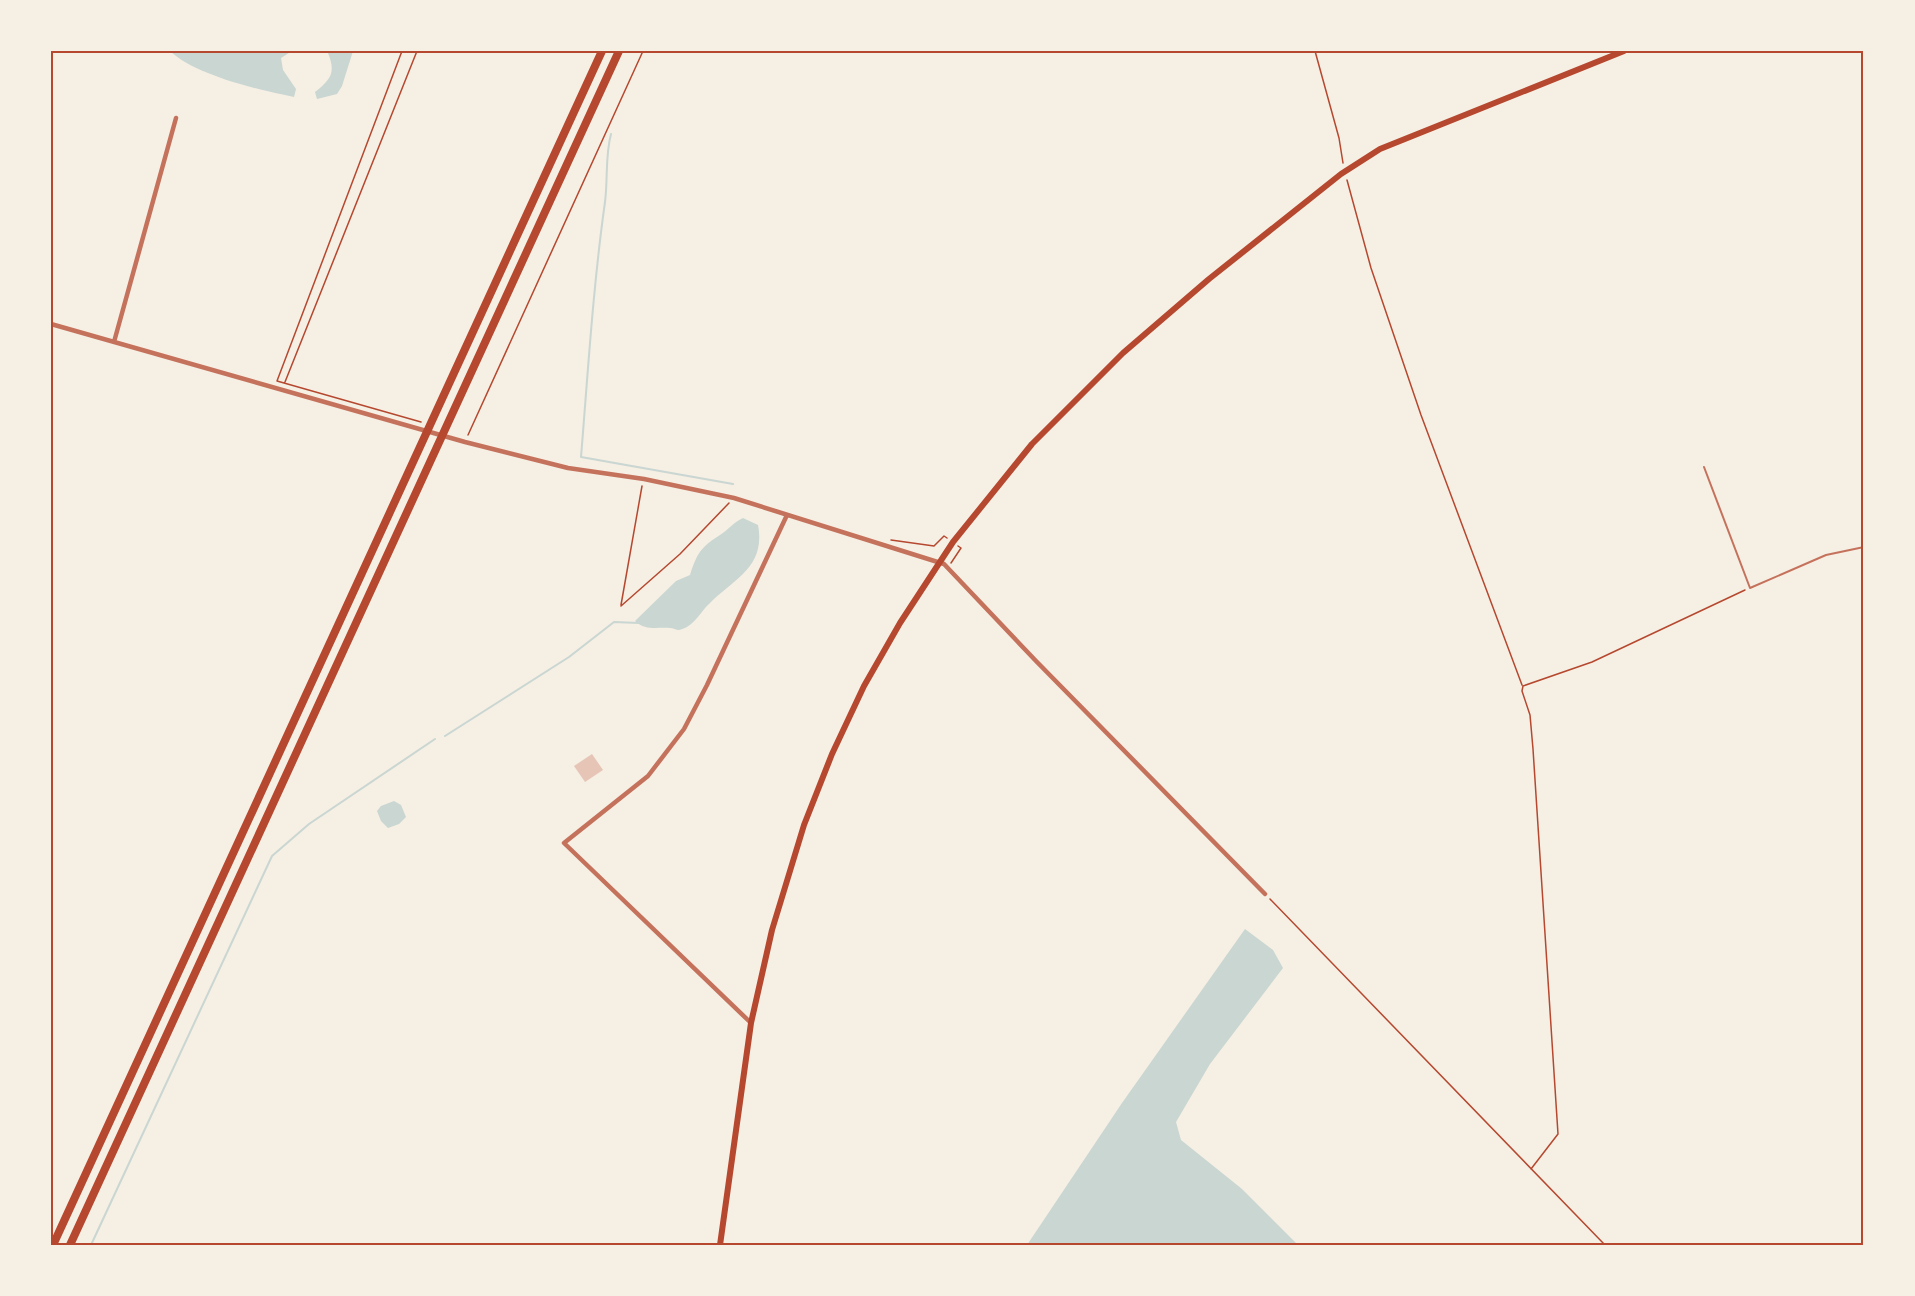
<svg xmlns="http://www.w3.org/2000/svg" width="1915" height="1296" viewBox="0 0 1915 1296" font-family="Inter,sans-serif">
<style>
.water{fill:#c9d6d2}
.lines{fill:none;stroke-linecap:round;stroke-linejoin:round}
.stream{stroke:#c9d6d2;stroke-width:2}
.building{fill:#e6c5b7}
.path{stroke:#b5482f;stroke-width:1.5}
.service{stroke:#c5725c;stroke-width:2}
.minor{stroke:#c5725c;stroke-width:4.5}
.secondary{stroke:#b5482f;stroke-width:6}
.motorway{stroke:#b5482f;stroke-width:8}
.neatline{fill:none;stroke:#b5482f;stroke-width:2}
</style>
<rect width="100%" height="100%" fill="#f6efe4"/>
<path class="water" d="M170,51H292L281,58L283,70L296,89L294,97C259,90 195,75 170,51Z
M321,51H353L342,86L337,94L317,99L315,92C331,79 336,73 328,53Z
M743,518L758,525C766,567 734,579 710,603C700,612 694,627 679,630C676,630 673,628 670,628C656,627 646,631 635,621L676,581L690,575C697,553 701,547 720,535C729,529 734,522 743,518Z
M394,801L401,805L406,817L399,824L388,828L381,821L377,811L381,806Z
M1245,929L1273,950L1283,968L1210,1064L1176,1122L1181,1140L1242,1189L1298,1245H1027L1122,1103Z"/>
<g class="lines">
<path class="stream" d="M611,134C605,156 608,179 605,202C593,287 588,372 581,457L733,484
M445,736L569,657L614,622L639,623
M91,1245L272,856L309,824L435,739"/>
</g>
<path class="building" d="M592,754L603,770L585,782L574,766Z"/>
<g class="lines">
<path class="path" d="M402,51L277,381L421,422
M1315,51L1339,138L1343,163
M1347,180L1371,268L1421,415L1522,685
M285,382L417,51
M468,435L643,51
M891,540L934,546L944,536L947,538
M951,563L961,548L958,546
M621,605L642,486
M621,606L680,554L729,503
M1270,899L1605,1245
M1531,1169L1558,1134L1533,749L1530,715L1522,691L1523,686L1592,662L1745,590"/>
<path class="service" d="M1704,467L1750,588L1826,555L1864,547"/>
<path class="minor" d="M51,324L465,442L568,468L644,479L734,498L944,564L1036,661L1265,894
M114,342L176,118
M751,1023L564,843L648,776L684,729L707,685L787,515"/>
<path class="secondary" d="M720,1245L751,1023L772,930L804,825L832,754L864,686L900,623L953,542L1032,444L1123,353L1209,279L1341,174L1380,149L1624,51"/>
<path class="motorway" d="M53,1245L602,51
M70,1245L619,51"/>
</g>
<rect width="1915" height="1296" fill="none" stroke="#f6efe4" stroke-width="105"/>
<rect x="52" y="52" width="1810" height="1192" class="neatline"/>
</svg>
